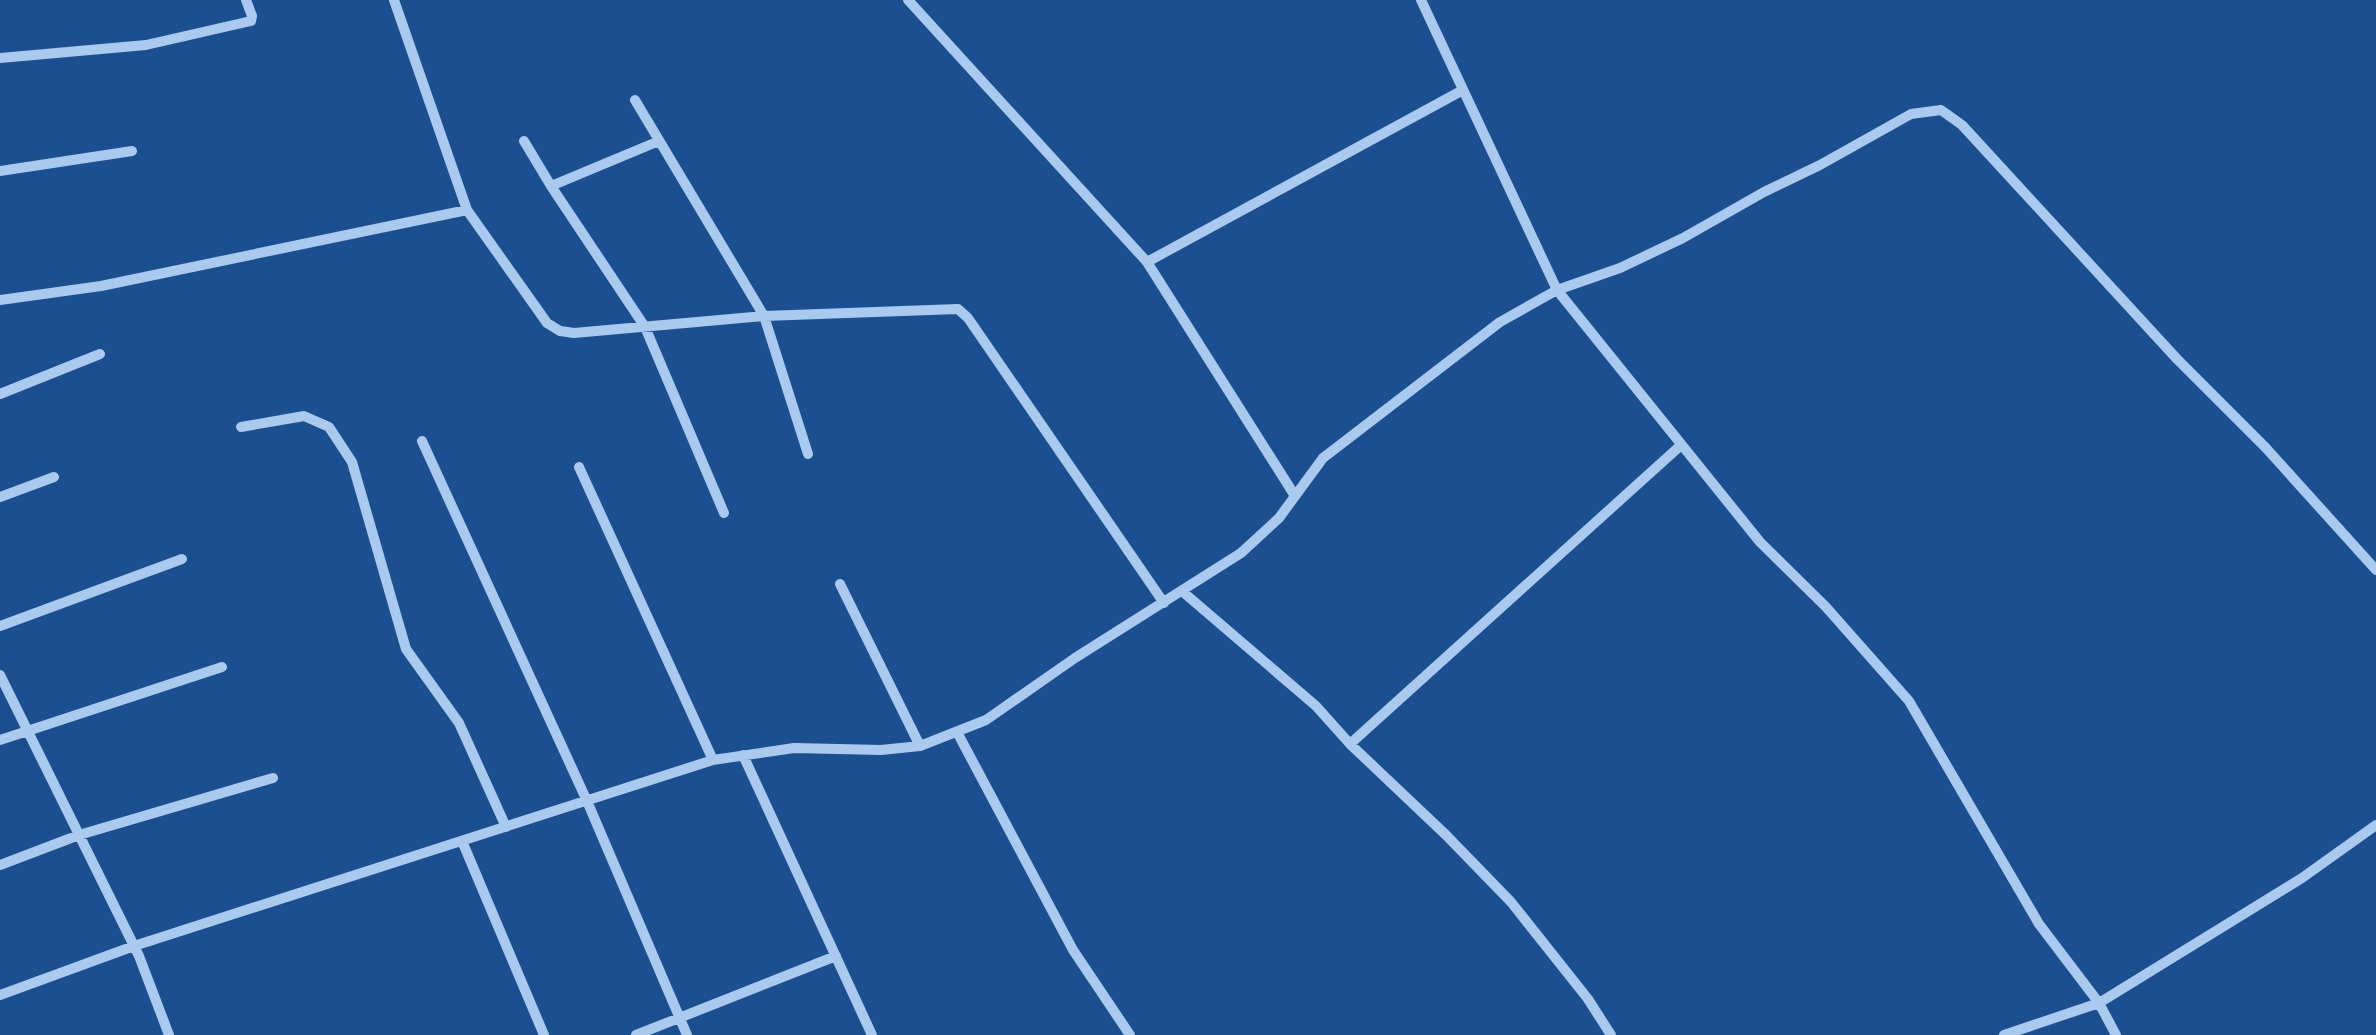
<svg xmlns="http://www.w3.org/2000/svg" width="2376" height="1035" viewBox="0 0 2376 1035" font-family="Rubik,sans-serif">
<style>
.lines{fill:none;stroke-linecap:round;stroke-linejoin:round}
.minor{stroke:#a9c9ee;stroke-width:10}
</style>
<rect width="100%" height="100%" fill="#1b4f8f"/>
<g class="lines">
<path class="minor" d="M394,0L467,210L547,323L560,331L574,333L764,316L958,309L968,318L1164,603
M908,0L1147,262
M1421,0L1557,290L1760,542L1826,607L1909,701L2039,924L2099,1003L2116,1035
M0,58L146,45L251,21L252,16L246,0
M635,100L764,316L808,454
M524,141L551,186L645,327L724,513
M0,171L132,151
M551,186L659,141
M0,300L101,286L467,210
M0,394L100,354
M241,427L304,416L329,427L352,462L406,649L459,723L506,827
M422,441L587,801L687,1035
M579,467L713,760
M1295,496L1147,262L1463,90
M0,497L54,477
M840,584L920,746
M1183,592L1316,706L1350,744L1446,835L1511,902L1588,999L1611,1035
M0,626L182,559
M0,675L139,956L169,1035
M957,732L1073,950L1130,1035
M0,740L222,667
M1350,744L1680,446
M743,755L872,1035
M462,841L544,1035
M0,865L79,835L273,778
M0,995L134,946L713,760L794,748L881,750L920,746L986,720L1075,658L1241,553L1279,518L1323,458L1500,322L1557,290L1620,268L1683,238L1764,192L1820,165L1911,114L1941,110L1962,125L2177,359L2266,448L2376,570
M636,1035L836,956
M2004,1035L2099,1003L2302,878L2376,825"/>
</g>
</svg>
